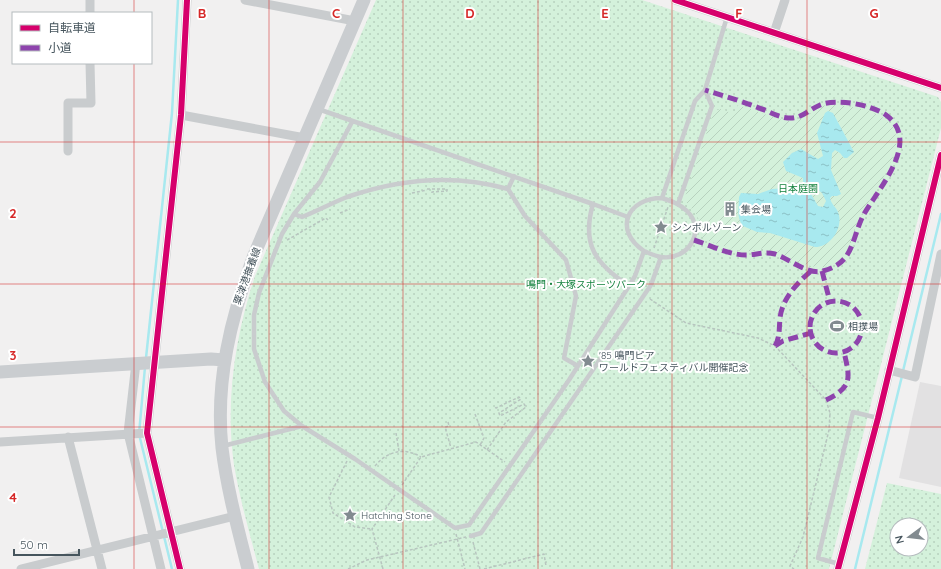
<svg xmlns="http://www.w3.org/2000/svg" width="941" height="569" viewBox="0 0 941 569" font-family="Quicksand,'Noto Sans JP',sans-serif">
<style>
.education{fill:#e2e1e2}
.park{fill:url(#park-dots);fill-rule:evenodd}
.garden{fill:url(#garden-furrows)}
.water{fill:url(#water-ripples);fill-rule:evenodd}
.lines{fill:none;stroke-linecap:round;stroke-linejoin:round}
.stream{stroke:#a8e9ef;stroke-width:2.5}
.path{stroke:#b7c5bf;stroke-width:1.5;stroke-dasharray:3 2;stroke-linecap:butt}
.lane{stroke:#c9ccce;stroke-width:4.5}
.street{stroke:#c9ccce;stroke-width:9}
.secondary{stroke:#cacdd0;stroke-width:13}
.quiet{stroke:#8e44ad;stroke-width:5;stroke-dasharray:10 5;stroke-linecap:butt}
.cycleway-casing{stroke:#fff;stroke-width:8}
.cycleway{stroke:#d6006c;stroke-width:6}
.grid{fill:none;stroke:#d62828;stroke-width:1;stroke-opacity:0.55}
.labels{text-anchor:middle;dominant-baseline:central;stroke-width:4;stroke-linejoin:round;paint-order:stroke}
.park-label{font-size:10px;fill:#14823e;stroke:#fff}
.poi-label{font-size:10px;fill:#46555d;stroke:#fff;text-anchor:start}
.street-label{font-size:10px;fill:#46555d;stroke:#fff}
.grid-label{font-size:13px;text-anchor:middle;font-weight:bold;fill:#d62828;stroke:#fff;stroke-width:4;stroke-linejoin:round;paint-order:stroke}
</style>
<defs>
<pattern id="park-dots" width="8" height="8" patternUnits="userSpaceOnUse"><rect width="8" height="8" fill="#d4f1db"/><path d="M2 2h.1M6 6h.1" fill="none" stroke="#b7d1be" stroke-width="1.8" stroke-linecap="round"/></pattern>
<pattern id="garden-furrows" width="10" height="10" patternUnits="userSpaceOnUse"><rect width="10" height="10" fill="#d4f1db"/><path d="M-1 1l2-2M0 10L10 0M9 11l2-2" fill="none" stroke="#b7d1be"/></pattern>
<pattern id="water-ripples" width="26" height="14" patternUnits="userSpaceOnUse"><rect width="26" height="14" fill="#a8e9ef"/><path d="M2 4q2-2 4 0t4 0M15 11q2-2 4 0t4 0" fill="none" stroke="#8bc0c5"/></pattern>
</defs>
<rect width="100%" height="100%" fill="#f1f0f0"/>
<path class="education" d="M920,382L941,386V487L899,478Z"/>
<path class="park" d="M376,0H642L938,97L941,102V128L829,569H259C250,535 240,500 234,465C225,402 235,336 255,276Z
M887,483L941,494V569H865ZM897,525H921V549H897Z"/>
<path class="garden" d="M830,104C933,114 894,158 860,217C850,233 851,257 832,265C812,274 785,253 766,249C758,247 751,253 742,251C729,249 715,243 702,238C703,220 695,212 684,200L685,197L714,111L721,109L734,114L738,105L785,121C809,122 811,108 830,104Z"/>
<path class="water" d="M828,111L833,113L854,152L847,158H844L840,153L835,150L832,153L831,170L841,194L837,196H832L830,198C831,204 836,207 838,212C844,227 831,247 815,247L770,233L757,232L743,226C736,217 739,207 739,197L741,193L758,194L772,189L786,188L796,190L803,187V178L786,171L783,162L792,153L801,149L818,159L823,156L817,133L825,113ZM816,188L822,193L826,201L823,207L818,206L811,194V189Z"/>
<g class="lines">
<path class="stream" d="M146,358L172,113L178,0
M145,367L139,434L172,569
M903,371L941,214
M855,569L902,376"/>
<path class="path" d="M427,189H447V191L432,192V194
M412,193L427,190
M340,213L350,209
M287,240L324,219L326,218L328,220
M654,248L668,207
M650,299L686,323L758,338L775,346L826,400L830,413L829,430L803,537L790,566L794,569
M475,414L484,438L480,445
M448,422L449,426L445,427L451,448
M396,433L399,451
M487,450L506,422L526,407L524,404L500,416L499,413L521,399L519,397L496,408L494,406
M347,461L329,497L333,513L355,527L372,529
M375,466C387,451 405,447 421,457
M402,485L421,457L476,442L505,462
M456,534L465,569
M473,542L480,569
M348,569L367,560L466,537
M383,569L372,529L395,495
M484,569L544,554L546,566"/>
<path class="lane" d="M508,189L525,216L566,260L576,296L564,358L578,366
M593,204L628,217
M678,204L712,106L705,90
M294,214L302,217C317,211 332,203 347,197C399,179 455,174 508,189L514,176
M644,251C613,230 627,198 662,198
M629,286L635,276L644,251C649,253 655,256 661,257C688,261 707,231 687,211C680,204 671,201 662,198L695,101L705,90L727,17
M302,426L284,411L265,382L254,349V315L259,293L282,234L294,214L320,182L352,122
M223,446L302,426L355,459L455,528L469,525L569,380L629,286C596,264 581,245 593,204L318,109
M471,536L481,533L651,285L661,257
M839,564L818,558L853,412L878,418"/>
<path class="street" d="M245,0L355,21
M675,0L941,88
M90,13V0
M774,33L785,0
M181,115L305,138
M68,151V103H91L90,63
M136,363L128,433L161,569
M889,370L915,377L941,254
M68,437L102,569
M0,442L147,433
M21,569L235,516
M180,569L147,433L181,115L187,0
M838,569L878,418L941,155"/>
<path class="secondary" d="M0,372L211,359L224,360
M248,569C238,529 227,489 222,448C215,381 231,317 254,255L364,0"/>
<path class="quiet" d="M694,240C710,245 729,255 746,255C756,255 765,251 775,254C790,259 807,275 823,271C854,263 851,240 863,216C876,191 923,142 886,115C872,105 837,98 820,105C808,110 802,119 788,118C777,117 769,111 759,108C742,101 723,96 705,90
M822,271L830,302
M810 327a26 26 0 1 1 52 0a26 26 0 1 1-52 0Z
M775,346C780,337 779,329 780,318C782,299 797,283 811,271
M775,346L783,341L811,333
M826,400C853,387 850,378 844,352"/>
<defs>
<path id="cycleway" d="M675,0L941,88
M180,569L147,433L181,115L187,0
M838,569L878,418L941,155"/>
</defs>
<use href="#cycleway" class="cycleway-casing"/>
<use href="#cycleway" class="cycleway"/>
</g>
<path class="grid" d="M134,0V13M269,0V569M403,0V569M538,0V569M672,0V569M807,0V569M134,63V569M0,142H941M0,284H941M0,427H941"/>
<defs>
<symbol id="building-bare" viewBox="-9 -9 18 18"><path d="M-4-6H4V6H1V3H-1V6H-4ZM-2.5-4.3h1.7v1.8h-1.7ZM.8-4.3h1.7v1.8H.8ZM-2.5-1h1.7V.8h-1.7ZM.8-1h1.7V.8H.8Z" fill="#828b90" stroke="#fff" stroke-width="2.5" paint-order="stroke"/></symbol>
<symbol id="sight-bare" viewBox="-9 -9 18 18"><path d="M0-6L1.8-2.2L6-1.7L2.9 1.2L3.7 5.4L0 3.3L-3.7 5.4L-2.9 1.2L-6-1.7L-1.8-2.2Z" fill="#828b90" stroke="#fff" stroke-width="2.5" paint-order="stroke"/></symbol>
<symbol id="stadium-bare" viewBox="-9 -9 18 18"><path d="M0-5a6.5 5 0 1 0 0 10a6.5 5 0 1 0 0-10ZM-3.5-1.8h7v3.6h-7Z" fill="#828b90" stroke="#fff" stroke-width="2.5" paint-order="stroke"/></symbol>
</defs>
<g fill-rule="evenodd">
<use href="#building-bare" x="720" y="199" width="20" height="20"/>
<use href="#sight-bare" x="651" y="217" width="20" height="20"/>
<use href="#stadium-bare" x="827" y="316" width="20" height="20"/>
<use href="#sight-bare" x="578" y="351" width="20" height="20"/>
<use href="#sight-bare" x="340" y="505" width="20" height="20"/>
</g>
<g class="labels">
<g class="park-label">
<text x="798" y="188">日本庭園</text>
<text x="586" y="284">鳴門・大塚スポーツパーク</text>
</g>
<g class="poi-label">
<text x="741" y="209">集会場</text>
<text x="672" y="227">シンボルゾーン</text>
<text x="848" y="326">相撲場</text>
<text x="599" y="355">'85 鳴門ピア<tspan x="599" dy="12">ワールドフェスティバル開催記念</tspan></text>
<text x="361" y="515">Hatching Stone</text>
</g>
<g class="street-label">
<text transform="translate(247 276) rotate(-70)">粟津港撫養線</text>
</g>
</g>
<g class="grid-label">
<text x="202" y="18">B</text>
<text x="336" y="18">C</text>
<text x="470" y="18">D</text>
<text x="605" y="18">E</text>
<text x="739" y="18">F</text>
<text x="874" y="18">G</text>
<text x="13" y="218">2</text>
<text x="13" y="360">3</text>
<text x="13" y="502">4</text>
</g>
<rect x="12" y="12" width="140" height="52" fill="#ffffff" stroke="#b5bbbe"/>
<rect x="20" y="25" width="20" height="6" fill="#d6006c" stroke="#b5bbbe"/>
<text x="48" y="32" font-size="12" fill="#46555d">自転車道</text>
<rect x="20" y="45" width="20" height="6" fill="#8e44ad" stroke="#b5bbbe"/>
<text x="48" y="52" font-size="12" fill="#46555d">小道</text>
<g transform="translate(909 537) rotate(255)"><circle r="19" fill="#ffffff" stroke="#b5bbbe"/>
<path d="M0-3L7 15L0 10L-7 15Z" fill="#828b90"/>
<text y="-6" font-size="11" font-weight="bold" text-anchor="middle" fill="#46555d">N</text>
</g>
<path d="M14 549v6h65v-6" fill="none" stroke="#46555d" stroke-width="2"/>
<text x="20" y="549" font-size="12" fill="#46555d" stroke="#ffffff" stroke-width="3" paint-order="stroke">50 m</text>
</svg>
